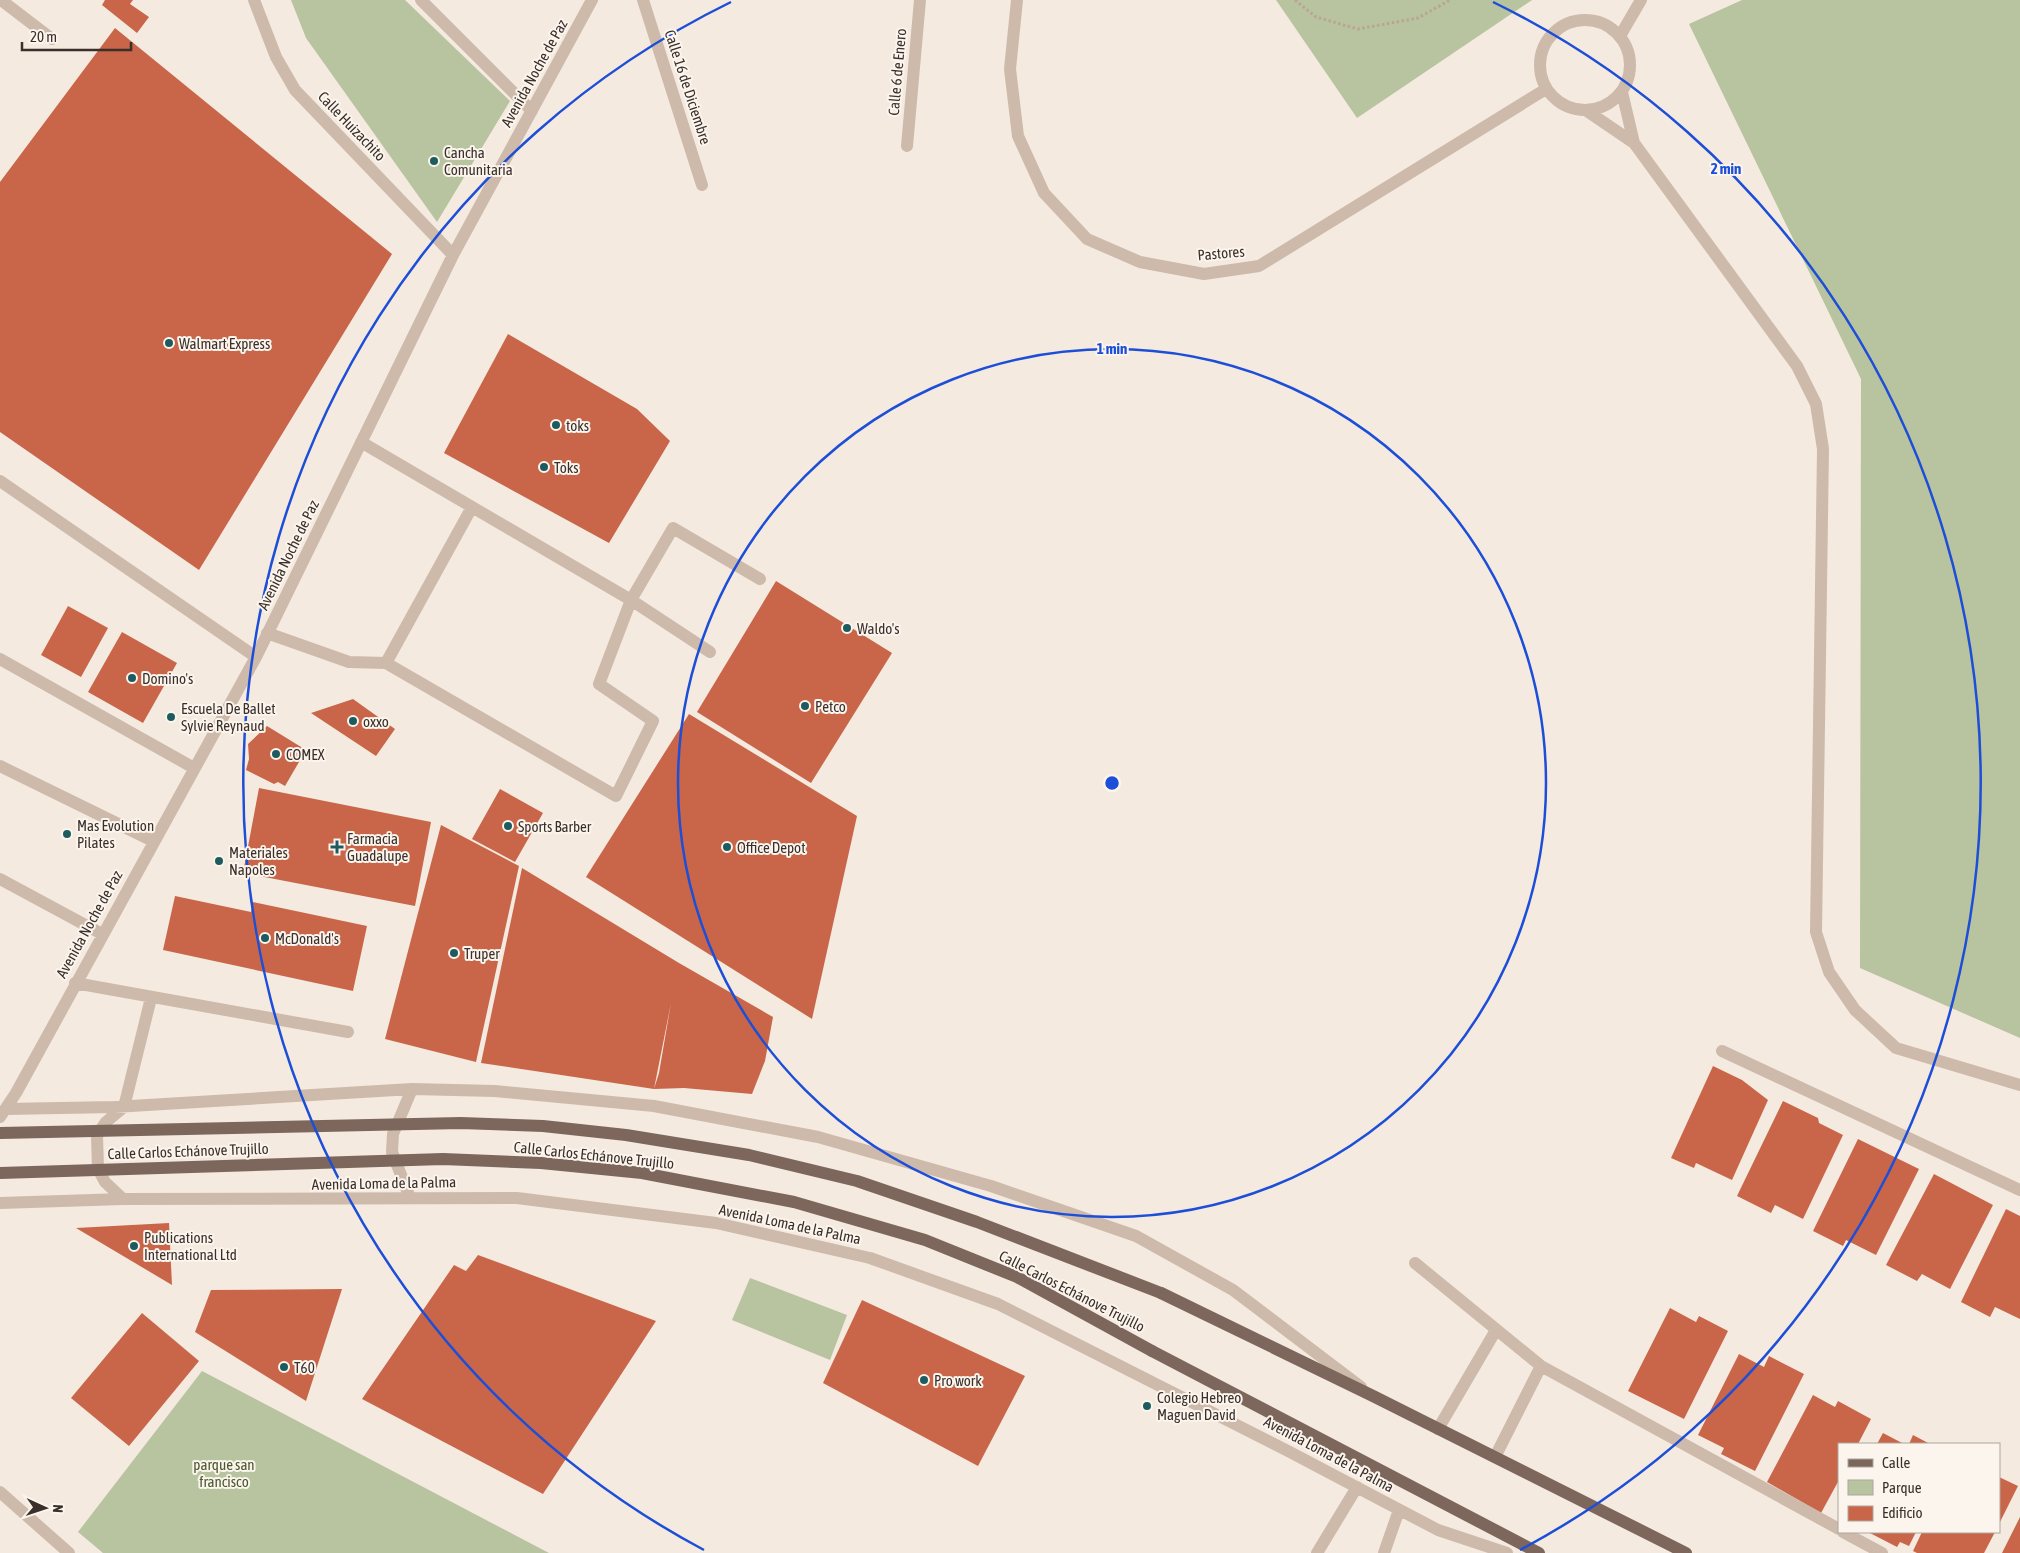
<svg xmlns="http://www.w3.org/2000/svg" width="2020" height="1553" viewBox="0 0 2020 1553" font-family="'Asap Condensed',sans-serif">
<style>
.green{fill:#b8c49f}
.building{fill:#c96649}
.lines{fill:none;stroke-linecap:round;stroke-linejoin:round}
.path{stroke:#b9a495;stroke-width:3;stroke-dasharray:2.5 2.5;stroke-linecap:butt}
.minor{stroke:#cdbaab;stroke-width:12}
.major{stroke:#7d665b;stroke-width:12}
.major-bridge{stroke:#7d665b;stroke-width:12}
.ring{fill:none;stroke:#1d4ed8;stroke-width:2.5}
.poi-dot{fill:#1e5b5e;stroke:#fbf5ed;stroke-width:2}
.labels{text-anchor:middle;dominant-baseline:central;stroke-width:4;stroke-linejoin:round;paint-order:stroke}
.street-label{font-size:15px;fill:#3b2f2b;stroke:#fbf5ed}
.poi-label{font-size:15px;fill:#3b2f2b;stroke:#fbf5ed;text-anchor:start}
.park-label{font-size:15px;fill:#4a5a2d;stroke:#fbf5ed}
.centre{fill:#1d4ed8;stroke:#fbf5ed;stroke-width:2.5}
.ring-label{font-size:15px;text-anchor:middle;font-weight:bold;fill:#1d4ed8;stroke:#fbf5ed;stroke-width:4;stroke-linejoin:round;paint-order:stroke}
</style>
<rect width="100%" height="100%" fill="#f4eae0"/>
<path class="green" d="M291,0H405L510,101L437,222L306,38Z
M1276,0H1532L1357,118Z
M1742,0H2020V1038L1860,968L1861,379L1689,24Z
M750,1278L847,1315L830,1360L732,1320Z
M202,1371L549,1553H103L78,1532Z"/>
<path class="building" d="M105,0H133L130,4L149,17L137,33L102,5Z
M115,28L392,254L199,570L0,432V182Z
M508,334L637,409L670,441L609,543L444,453Z
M776,581L892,653L811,783L697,712Z
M68,606L108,628L81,677L41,655Z
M122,632L177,663L143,723L88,692Z
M353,699L395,729L376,756L311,713Z
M689,714L857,816L812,1019L586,877Z
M267,726L306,750L285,786L278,782L274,784L246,770L249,759L248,744Z
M259,788L431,822L415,906L243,873Z
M500,789L543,813L515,862L472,839Z
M441,825L519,866L476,1062L385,1039Z
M522,868L679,963L773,1017L765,1061L752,1094L684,1088L654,1089L659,1073L671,1003L654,1089L481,1063Z
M175,896L251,912L253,902L367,926L353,991L163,950Z
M1713,1066L1742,1080L1768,1100L1732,1180L1696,1163L1694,1168L1671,1158Z
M1783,1101L1818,1118L1819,1123L1843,1135L1803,1219L1775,1205L1771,1213L1737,1196Z
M1858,1139L1919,1169L1876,1255L1846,1240L1843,1246L1813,1231Z
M1934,1174L1993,1205L1950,1289L1922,1274L1917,1281L1886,1265Z
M2006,1209L2020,1216V1319L1995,1307L1990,1317L1961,1302Z
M169,1223L172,1285L76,1228Z
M478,1255L656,1321L543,1494L362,1399L454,1265L466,1271Z
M342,1289L306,1401L195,1332L211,1290Z
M862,1300L1025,1376L978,1466L823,1383Z
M1670,1308L1696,1322L1699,1316L1728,1331L1684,1419L1628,1391Z
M142,1313L199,1361L129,1446L71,1398Z
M1739,1354L1764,1367L1769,1356L1804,1374L1755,1471L1721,1454L1724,1448L1698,1435Z
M1813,1395L1835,1407L1838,1401L1871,1419L1858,1444H1839V1480L1821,1513L1767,1482Z
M1883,1433L1904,1444H1877Z
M1913,1435L1930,1444H1909Z
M1999,1477L2018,1486L1999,1524Z
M2020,1517V1553H2002Z
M1868,1532H1916L1909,1546L1900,1542L1897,1547Z
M1922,1532H1995L1984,1553H1917L1913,1551Z"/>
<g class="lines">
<path class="path" d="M1295,0L1316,17L1358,29L1418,18L1450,0"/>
<path class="minor" d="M1,0L52,39
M254,0L276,57L295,90L453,255
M421,0L532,111
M643,0L702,185
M1017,0L1010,69L1018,136L1044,193L1087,239L1140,262L1204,274L1259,266L1546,89
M1540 65a45 45 0 1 1 90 0a45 45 0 1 1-90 0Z
M1620,36L1641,0
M1622,92L1634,143
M1587,111L1634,143L1797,366L1816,404L1823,449L1816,932L1829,972L1855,1010L1896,1048L2020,1085
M907,146L920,0
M0,481L256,657
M267,633L349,662L386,663L616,796L653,721L599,684L631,600L361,442
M710,652L631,600L673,528L760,579
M0,659L194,768
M386,663L472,507
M0,766L153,841
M0,879L102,934
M75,983L348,1032
M1722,1051L2020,1190
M6,1109L114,1107L412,1089L495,1091L654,1106L818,1137L991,1186L1136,1236L1233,1290L1361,1387
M0,1117L16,1093L256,657L453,255L592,0
M410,1198L392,1152L393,1134L412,1089
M123,1199L105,1182L98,1169L97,1135L106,1122L124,1107L151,998
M0,1203L123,1199L517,1198L716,1223L870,1258L998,1304L1288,1451L1438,1530L1507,1553
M1415,1263L1541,1366L1839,1529
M1438,1429L1496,1330
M1495,1457L1541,1366
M0,1492L69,1553
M1843,1532L1882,1553
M1317,1553L1357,1487
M1384,1553L1399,1510"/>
<path class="major" d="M1161,1293L1373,1396L1686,1553
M1152,1351L1539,1553"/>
<path class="major-bridge" d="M0,1133L461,1123L543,1126L626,1135L749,1155L857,1181L977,1222L1161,1293
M0,1173L443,1159L541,1163L642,1173L794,1202L925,1240L1017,1277L1152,1351"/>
</g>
<g class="ring">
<circle cx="1112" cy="783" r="434"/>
<path d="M704 1550A869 869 0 0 1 731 2M1493 2A869 869 0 0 1 1520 1550"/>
</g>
<g class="poi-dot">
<circle cx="434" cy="161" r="5"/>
<circle cx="169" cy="343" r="5"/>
<circle cx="556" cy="425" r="5"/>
<circle cx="544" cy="467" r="5"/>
<circle cx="847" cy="628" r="5"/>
<circle cx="132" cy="678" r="5"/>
<circle cx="805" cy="706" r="5"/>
<circle cx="171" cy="717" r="5"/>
<circle cx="353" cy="721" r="5"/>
<circle cx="276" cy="754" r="5"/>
<circle cx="508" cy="826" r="5"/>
<circle cx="67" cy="834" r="5"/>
<path d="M334.5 839.5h5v5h5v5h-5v5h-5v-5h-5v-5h5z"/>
<circle cx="727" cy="847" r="5"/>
<circle cx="219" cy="861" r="5"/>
<circle cx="265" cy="938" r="5"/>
<circle cx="454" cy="953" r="5"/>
<circle cx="134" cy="1246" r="5"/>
<circle cx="284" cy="1367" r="5"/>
<circle cx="924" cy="1380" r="5"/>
<circle cx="1147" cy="1406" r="5"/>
</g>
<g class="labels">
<g class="street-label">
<text transform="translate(897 72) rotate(-85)">Calle 6 de Enero</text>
<text transform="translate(534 73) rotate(-61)">Avenida Noche de Paz</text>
<text transform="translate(688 87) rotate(72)">Calle 16 de Diciembre</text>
<text transform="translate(352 126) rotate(46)">Calle Huizachito</text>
<text transform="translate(1221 253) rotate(-5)">Pastores</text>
<text transform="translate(288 555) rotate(-64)">Avenida Noche de Paz</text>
<text transform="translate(89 924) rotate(-61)">Avenida Noche de Paz</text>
<text transform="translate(188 1151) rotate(-2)">Calle Carlos Echánove Trujillo</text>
<text transform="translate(594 1155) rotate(6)">Calle Carlos Echánove Trujillo</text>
<text transform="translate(384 1183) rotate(-1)">Avenida Loma de la Palma</text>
<text transform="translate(790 1224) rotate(12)">Avenida Loma de la Palma</text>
<text transform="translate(1072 1291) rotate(27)">Calle Carlos Echánove Trujillo</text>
<text transform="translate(1329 1454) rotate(28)">Avenida Loma de la Palma</text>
</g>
<g class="poi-label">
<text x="444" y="152">Cancha<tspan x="444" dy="17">Comunitaria</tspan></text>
<text x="179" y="343">Walmart Express</text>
<text x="566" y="425">toks</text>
<text x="554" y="467">Toks</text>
<text x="857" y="628">Waldo's</text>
<text x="142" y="678">Domino's</text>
<text x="815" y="706">Petco</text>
<text x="181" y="708">Escuela De Ballet<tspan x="181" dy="17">Sylvie Reynaud</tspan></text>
<text x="363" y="721">oxxo</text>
<text x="286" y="754">COMEX</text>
<text x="77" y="825">Mas Evolution<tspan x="77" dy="17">Pilates</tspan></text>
<text x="518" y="826">Sports Barber</text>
<text x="347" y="838">Farmacia<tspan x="347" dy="17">Guadalupe</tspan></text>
<text x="737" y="847">Office Depot</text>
<text x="229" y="852">Materiales<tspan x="229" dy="17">Napoles</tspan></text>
<text x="275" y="938">McDonald's</text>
<text x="464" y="953">Truper</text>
<text x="144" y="1237">Publications<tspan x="144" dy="17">International Ltd</tspan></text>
<text x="294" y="1367">T60</text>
<text x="934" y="1380">Pro work</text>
<text x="1157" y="1397">Colegio Hebreo<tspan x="1157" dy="17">Maguen David</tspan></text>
</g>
<g class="park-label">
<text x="224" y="1464">parque san<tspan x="224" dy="17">francisco</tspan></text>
</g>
</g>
<circle cx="1112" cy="783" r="8" class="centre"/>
<g class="ring-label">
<text x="1726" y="174">2 min</text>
<text x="1112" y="354">1 min</text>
</g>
<rect x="1838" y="1443" width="162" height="90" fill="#fbf5ed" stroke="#aea69f"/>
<rect x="1848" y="1459" width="25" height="8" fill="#7d665b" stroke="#aea69f"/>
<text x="1882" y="1468" font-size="15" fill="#3b2f2b">Calle</text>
<rect x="1848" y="1480" width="25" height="15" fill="#b8c49f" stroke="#aea69f"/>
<text x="1882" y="1493" font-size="15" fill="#3b2f2b">Parque</text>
<rect x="1848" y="1506" width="25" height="15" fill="#c96649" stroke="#aea69f"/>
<text x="1882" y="1518" font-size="15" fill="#3b2f2b">Edificio</text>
<g transform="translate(45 1508) rotate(93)" stroke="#fbf5ed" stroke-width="4" paint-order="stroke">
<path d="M0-4L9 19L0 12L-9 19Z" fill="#3b2f2b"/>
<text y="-8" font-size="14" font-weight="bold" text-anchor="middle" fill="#3b2f2b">N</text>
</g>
<path d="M22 42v8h109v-8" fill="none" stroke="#3b2f2b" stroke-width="2.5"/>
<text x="30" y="42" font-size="15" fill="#3b2f2b" stroke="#fbf5ed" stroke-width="4" paint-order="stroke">20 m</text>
</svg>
